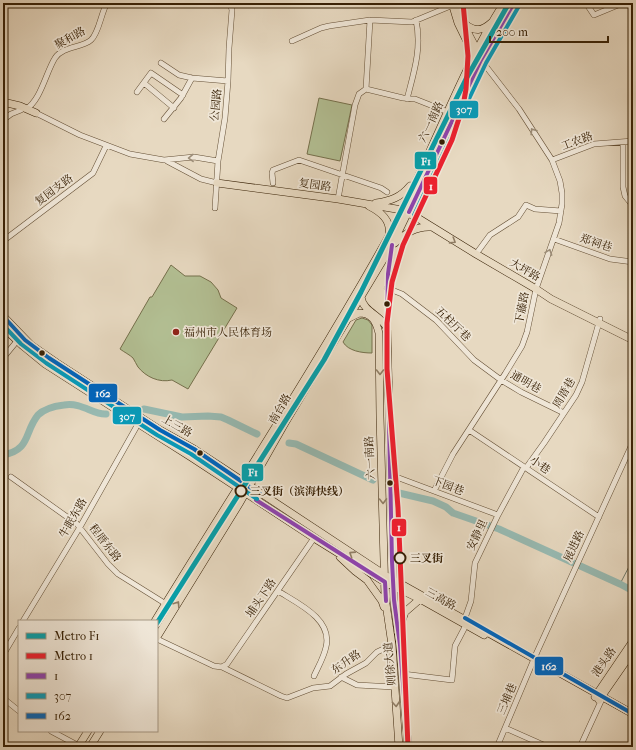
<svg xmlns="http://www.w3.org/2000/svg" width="636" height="750" viewBox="0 0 636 750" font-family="'IM FELL French Canon','Noto Serif SC',serif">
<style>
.green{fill:#b3c094;stroke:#75704c}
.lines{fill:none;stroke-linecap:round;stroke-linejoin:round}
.stream{stroke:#717c6d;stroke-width:1}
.river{stroke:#97bab2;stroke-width:7}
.minor-casing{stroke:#634e34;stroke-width:6}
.major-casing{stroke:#372005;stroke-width:8}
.minor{stroke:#efe6d7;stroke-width:5}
.major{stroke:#e7d9c1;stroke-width:7}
.bus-1-casing{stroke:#efe6d7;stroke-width:7}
.bus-2-casing{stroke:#efe6d7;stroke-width:7}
.bus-3-casing{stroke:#efe6d7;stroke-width:7}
.bus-1{stroke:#8e44ad;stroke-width:4}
.bus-2{stroke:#069bba;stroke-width:4}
.bus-3{stroke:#0065bd;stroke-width:4}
.metro-1-casing{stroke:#efe6d7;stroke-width:8}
.metro-2-casing{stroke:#efe6d7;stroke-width:8}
.metro-1{stroke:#069fa9;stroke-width:5}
.metro-2{stroke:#eb212f;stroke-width:5}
.oneway{stroke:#9c8d78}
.oneway2{stroke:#8f7c63}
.bus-dot{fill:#372005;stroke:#efe6d7;stroke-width:1.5}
.poi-dot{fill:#8f2418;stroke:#efe6d7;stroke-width:1.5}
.stop-dot{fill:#efe6d7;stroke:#372005;stroke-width:2}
.labels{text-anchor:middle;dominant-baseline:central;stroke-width:3.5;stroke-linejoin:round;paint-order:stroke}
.street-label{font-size:11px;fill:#372005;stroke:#efe6d7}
.poi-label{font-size:11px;fill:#372005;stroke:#efe6d7;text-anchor:start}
.stop-label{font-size:11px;font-weight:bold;fill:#372005;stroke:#efe6d7;text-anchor:start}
.line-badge{stroke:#efe6d7;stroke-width:1.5}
.badge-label{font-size:11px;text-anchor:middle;font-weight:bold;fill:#fff}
</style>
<rect width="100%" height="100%" fill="#e7d9c1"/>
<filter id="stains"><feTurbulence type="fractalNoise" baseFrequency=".005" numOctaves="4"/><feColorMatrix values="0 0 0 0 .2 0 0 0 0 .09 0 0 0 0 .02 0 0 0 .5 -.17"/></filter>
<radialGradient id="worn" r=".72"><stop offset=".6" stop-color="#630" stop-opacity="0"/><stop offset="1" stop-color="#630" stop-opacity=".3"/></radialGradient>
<path class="green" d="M319,98L352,105L340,161L307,154Z
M171,265L185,276H200L211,282L218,290L221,298L237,308L188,389L172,380C159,383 146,377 138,367C136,364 135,361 133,358C130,355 124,352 120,349L150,297H152Z
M362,318L368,320L372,325V353C362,353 348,351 343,342L356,320Z"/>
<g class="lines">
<path class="stream" d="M620,584L633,559"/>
<path class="river" d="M144,409L182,417L208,416L221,417L228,420L257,434
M289,443L296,444L373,480
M3,455C31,450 24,432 38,415C44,409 56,406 64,405C82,402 93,415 106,414
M399,493L433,501L446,507L453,513L499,529L620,584L633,591"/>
<defs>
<path id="minor" d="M586,3L594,15L623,3
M292,41L321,28L329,26L370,20L412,22L453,5
M161,63L179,75L192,78L228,81
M144,83L174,108
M366,89L403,98L415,99L448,112
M366,89L370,20
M137,92L151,73L183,95
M407,99C414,72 422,48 416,20
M26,109C41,100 46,72 55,58C63,46 82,48 91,40C99,33 101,13 107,3
M36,113L80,135L130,154L164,160L194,157L218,161
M164,119L181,98L192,78
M3,120L11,114L21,110
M623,142V187L625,196L633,206
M552,160L594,144L633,141
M167,161L201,179L217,183
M273,183L272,173L273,170L299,160L381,188L387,192
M338,199L355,105L359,94L366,89
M215,208L218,161L225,118L228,81L229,48L232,10L230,3
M554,239L610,259L633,262
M3,241L93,173L106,146
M476,254L490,235L518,217L526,205L535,209L561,211
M387,288L402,294L436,320L474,360L501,380L521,392L564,413
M3,358L17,341
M469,430L599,517
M526,468L544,443L576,395L582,382L600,319
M391,475L498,515
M11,477L77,524L108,564L118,574L166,604
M434,491L453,454L505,374L522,346L527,332L536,289L559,223L562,204V193L560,181L552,160L519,109L481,60
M278,591C297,603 333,619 326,647C324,657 318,667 314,676
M465,618L471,601L475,563L498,515L524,467
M23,621L80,527L138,424
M157,639L214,666L222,667L227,664L314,538
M3,655L19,628
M222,667L281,696L287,698L313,688L330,686L346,674L366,663L377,652L392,645
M403,674L452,680L455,646L466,625
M341,677L357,685L394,687
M3,698L19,711
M505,728L548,747
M51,731L79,746
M497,747L537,652L633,442
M580,747L602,699"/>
<path id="major" d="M452,3L458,23L476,60
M457,3L469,35L479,54
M465,24C475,32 482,31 491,23
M3,102L20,106L36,113
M217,183L338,199L402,210L416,217L476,254L536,289L551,299L633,340
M376,203C391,201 401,197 410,186
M369,206C381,212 391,220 389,234
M395,243C406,233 416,226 431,227
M361,297C363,312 381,315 387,328L394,600L400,645L408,747
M3,316L31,345L57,363L160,430L194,449L385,575L633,714
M349,318L359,313C372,313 376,321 379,333L380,416L385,597L392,645L399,747
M3,327L23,346L45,364L156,435L191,457L314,538L385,582L420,599L484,635
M340,557L355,571L367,580L382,601L384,607
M155,621C232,495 313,371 385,243C429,165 456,78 504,3
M398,632L405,612L420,599
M157,637L239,504L285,423L392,245L481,60L514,3
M595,697L633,641
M599,700L633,651
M78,747L88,731
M90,747L100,731"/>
</defs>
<use href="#minor" class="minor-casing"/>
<use href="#major" class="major-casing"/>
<use href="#minor" class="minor"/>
<use href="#major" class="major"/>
<defs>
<path id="bus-1" d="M409,212L481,60L514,3
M392,245L388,274L387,328L392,561L394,600L400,645L408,747
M256,500L385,582L386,601"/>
<path id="bus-2" d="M414,215L486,63L519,6
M3,325L21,344L46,363L157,435L191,454L257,499"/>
<path id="bus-3" d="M3,316L25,340L49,358L160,430L194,449L260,494
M465,618L633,714"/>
</defs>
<use href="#bus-1" class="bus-1-casing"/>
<use href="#bus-2" class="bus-2-casing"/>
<use href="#bus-3" class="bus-3-casing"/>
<use href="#bus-1" class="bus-1"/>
<use href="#bus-2" class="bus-2"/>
<use href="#bus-3" class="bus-3"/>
<defs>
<path id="metro-1" d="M157,623L324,360L361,292L466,79L509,3"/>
<path id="metro-2" d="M408,747L398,508L387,369V323L392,282L403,245L452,140L463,106L466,89L468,56L463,3"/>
</defs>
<use href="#metro-1" class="metro-1-casing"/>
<use href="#metro-2" class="metro-2-casing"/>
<use href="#metro-1" class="metro-1"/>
<use href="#metro-2" class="metro-2"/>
</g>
<defs><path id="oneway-chevron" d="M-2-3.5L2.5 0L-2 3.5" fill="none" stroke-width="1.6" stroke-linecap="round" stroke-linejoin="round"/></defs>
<g class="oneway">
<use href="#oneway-chevron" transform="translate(533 131) rotate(-123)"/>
<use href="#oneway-chevron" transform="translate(191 158) rotate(179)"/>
<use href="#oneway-chevron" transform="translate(549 252) rotate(-70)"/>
</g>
<g class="oneway2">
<use href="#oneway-chevron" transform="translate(453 241) rotate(32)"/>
<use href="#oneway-chevron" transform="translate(380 372) rotate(90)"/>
<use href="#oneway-chevron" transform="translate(383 501) rotate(89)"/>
<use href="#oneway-chevron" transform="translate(352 554) rotate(-147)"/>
<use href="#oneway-chevron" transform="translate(177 604) rotate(-57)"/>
<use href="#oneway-chevron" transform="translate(396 704) rotate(86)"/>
</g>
<g class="bus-dot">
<circle cx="442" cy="142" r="3.5"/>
<circle cx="387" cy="304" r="3.5"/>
<circle cx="42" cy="353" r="3.5"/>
<circle cx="200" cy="453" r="3.5"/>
<circle cx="390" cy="483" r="3.5"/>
</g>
<circle class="poi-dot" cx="176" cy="332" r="4"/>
<g class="stop-dot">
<circle cx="241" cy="491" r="5.5"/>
<circle cx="400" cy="558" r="5.5"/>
</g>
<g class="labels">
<g class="street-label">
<text transform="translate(70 38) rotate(-29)">聚和路</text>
<text transform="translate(216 105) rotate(-84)">公园路</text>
<text transform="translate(431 122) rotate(-65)">六一南路</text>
<text transform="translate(577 141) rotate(-20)">工农路</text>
<text transform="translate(315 185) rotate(8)">复园路</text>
<text transform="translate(54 190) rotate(-37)">复园支路</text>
<text transform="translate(596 243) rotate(18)">郑祠巷</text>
<text transform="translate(525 270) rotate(30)">大坪路</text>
<text transform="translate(522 308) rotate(-79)">下藤路</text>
<text transform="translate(453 324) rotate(44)">五柱厅巷</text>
<text transform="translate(526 382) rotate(29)">通明巷</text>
<text transform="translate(564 393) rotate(-60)">周厝巷</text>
<text transform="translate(280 409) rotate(-60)">南台路</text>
<text transform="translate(177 426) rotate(30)">上三路</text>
<text transform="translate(370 458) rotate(-93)">六一南路</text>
<text transform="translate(540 465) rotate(34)">小巷</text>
<text transform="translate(448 486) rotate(21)">下园巷</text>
<text transform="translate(73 518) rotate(-60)">牛眠东路</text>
<text transform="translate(477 535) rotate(-64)">安静里</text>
<text transform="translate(105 543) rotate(52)">程厝东路</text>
<text transform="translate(574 546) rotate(-65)">展进路</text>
<text transform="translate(261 598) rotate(-56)">埔头下路</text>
<text transform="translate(441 599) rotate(29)">三高路</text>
<text transform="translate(346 662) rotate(-34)">东升路</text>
<text transform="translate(604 662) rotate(-55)">港头路</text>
<text transform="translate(390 664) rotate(-95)">则徐大道</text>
<text transform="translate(507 699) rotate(-67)">三埔巷</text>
</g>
<g class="poi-label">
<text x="184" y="332">福州市人民体育场</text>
</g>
<g class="stop-label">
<text x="250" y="491">三叉街（滨海快线）</text>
<text x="410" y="558">三叉街</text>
</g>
</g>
<g class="line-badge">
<rect x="449" y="100" width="30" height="19" rx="4" fill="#069bba"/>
<rect x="414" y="151" width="23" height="19" rx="4" fill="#069fa9"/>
<rect x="423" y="176" width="15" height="19" rx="4" fill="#eb212f"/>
<rect x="88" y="383" width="30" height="20" rx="4" fill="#0065bd"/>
<rect x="112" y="406" width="30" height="19" rx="4" fill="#069bba"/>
<rect x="241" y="463" width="23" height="19" rx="4" fill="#069fa9"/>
<rect x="391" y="518" width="16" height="19" rx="4" fill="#eb212f"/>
<rect x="534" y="656" width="30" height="20" rx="4" fill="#0065bd"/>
</g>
<g class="badge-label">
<text x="464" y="113">307</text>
<text x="426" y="165">F1</text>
<text x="431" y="190">1</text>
<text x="103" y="397">162</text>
<text x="127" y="420">307</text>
<text x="253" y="476">F1</text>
<text x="399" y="531">1</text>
<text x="549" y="670">162</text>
</g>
<rect width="636" height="750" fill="none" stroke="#e7d9c1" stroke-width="16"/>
<rect x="4" y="4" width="628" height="742" fill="none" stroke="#372005" stroke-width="2"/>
<rect x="8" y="8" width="620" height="734" fill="none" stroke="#372005"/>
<rect x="18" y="620" width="140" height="112" fill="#efe6d7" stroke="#a59783"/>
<rect x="26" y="633" width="20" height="6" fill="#069fa9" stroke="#a59783"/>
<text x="54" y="640" font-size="12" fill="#372005">Metro F1</text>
<rect x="26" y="653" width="20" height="6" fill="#eb212f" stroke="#a59783"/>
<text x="54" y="660" font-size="12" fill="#372005">Metro 1</text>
<rect x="26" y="673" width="20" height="6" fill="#8e44ad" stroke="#a59783"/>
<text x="54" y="680" font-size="12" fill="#372005">1</text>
<rect x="26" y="693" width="20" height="6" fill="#069bba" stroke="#a59783"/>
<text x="54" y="700" font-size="12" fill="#372005">307</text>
<rect x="26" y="713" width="20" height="6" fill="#0065bd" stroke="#a59783"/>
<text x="54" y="720" font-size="12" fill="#372005">162</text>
<path d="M490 36v6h118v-6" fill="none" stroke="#372005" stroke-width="2"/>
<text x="496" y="36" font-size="12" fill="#372005" stroke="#efe6d7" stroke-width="3" paint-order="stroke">200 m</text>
<rect width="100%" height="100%" filter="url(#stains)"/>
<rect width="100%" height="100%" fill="url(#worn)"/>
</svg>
